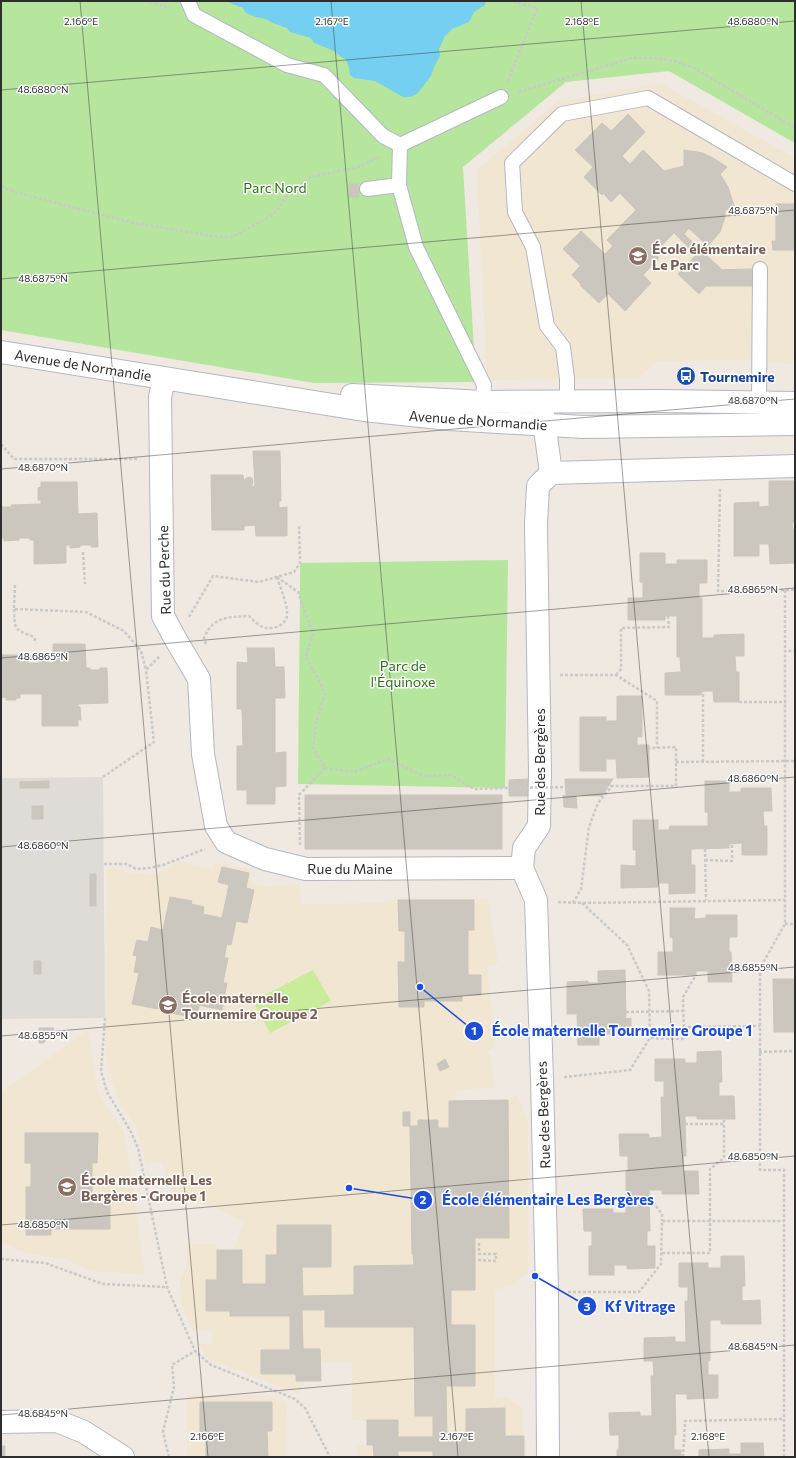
<svg xmlns="http://www.w3.org/2000/svg" width="796" height="1458" viewBox="0 0 796 1458" font-family="Commissioner,sans-serif">
<style>
.education{fill:#f0e6d1}
.green{fill:#b6e59e}
.pitch{fill:#c9ec9a}
.plaza{fill:#dfdcd8}
.water{fill:#75cff0}
.building{fill:#cbc7bf;stroke:#cbc5ba}
.lines{fill:none;stroke-linecap:round;stroke-linejoin:round}
.lane-casing{stroke:#b4b7c1;stroke-width:16}
.street-casing{stroke:#b4b7c1;stroke-width:24}
.secondary-casing{stroke:#b4b7c1;stroke-width:24}
.path{stroke:#c9c9c9;stroke-width:2.5;stroke-dasharray:3 2;stroke-linecap:butt}
.lane{stroke:#fff;stroke-width:14}
.street{stroke:#fff;stroke-width:22}
.secondary{stroke:#fff;stroke-width:22}
.path-bridge{stroke:#c9c9c9;stroke-width:2.5;stroke-dasharray:3 2;stroke-linecap:butt}
.ticks{fill:none;stroke:#2e2e2e;stroke-width:1;stroke-opacity:0.45}
.labels{text-anchor:middle;dominant-baseline:central;stroke-width:3;stroke-linejoin:round;paint-order:stroke}
.park-label{font-size:14px;fill:#2c6e1b;stroke:#fff}
.education-label{font-size:14px;font-weight:bold;fill:#785e54;stroke:#fff;text-anchor:start}
.street-label{font-size:14px;fill:#2e2e2e;stroke:#fff}
.transit-label{font-size:14px;font-weight:bold;fill:#164399;stroke:#fff;text-anchor:start}
.ticks-label{font-size:10px;text-anchor:middle;fill:#2e2e2e;stroke:#fff;stroke-width:3;stroke-linejoin:round;paint-order:stroke}
.leader{fill:none;stroke:#1d4ed8;stroke-width:1.5}
.callout-dot{fill:#1d4ed8;stroke:#fff;stroke-width:1.5}
.mark-label{font-size:12px;text-anchor:middle;font-weight:bold;fill:#fff}
.callout-label{font-size:15px;text-anchor:middle;font-weight:bold;fill:#1d4ed8;stroke:#fff;stroke-width:3;stroke-linejoin:round;paint-order:stroke}
</style>
<rect width="100%" height="100%" fill="#efe9e1"/>
<path class="education" d="M660,83L795,158V354L791,364L748,360L658,361L638,378L487,380L477,170L557,102Z
M179,862L212,869L216,863L249,869L253,883L266,887L300,884L301,903L304,904L385,903V900L488,899L498,961L494,965L487,966L495,1047L488,1051L496,1087L456,1090V1100H508L517,1095L528,1123V1274L511,1285L495,1290V1397L508,1398L523,1408L524,1457H357V1445H367V1421L352,1420V1362H321V1381H305L298,1394L207,1358L198,1344L212,1343V1331L193,1330L181,1305L180,1278L187,1267V1244H215L217,1250H234L244,1222L213,1206L187,1200L175,1201L166,1177L162,1161L146,1164L135,1124L120,1104L106,1060L105,1018L107,867L132,873L154,875Z
M88,1030L98,1092L124,1132L145,1274L91,1271L68,1260L23,1252L1,1242V1093Z
M187,1395L266,1396L287,1402L286,1457H187Z"/>
<path class="green" d="M1,1H795V143L669,71L566,82L463,167L476,382L314,383L1,330Z
M508,560L505,788L298,784L300,596L298,592L300,591V563Z"/>
<path class="pitch" d="M313,970L331,1001L270,1033L253,1001Z"/>
<path class="plaza" d="M103,777L105,1018L1,1019V778Z"/>
<path class="water" d="M225,1H486L485,5L474,12L469,22L452,29L445,36L439,49L440,56L434,67L431,76L418,93L411,97H403L375,81L354,78L350,75L349,68L346,60L332,50L314,43L311,38L290,32L287,28L275,24L266,19L256,17L246,13L243,8Z"/>
<path class="building" d="M628,114L645,132L622,156L630,164L643,150L664,171L684,166V150L703,153L713,158L727,167L720,174L728,187L735,209L725,210V217L720,232L708,246L683,223L655,253L659,258L643,275L651,283L625,311L608,294L599,303L580,285L581,284L572,275L580,266L563,249L581,231L605,254L613,246L607,240L636,210L620,193L611,202L603,193L602,195L584,177L593,167L575,150L602,123L611,131Z
M349,184H358L359,197H350Z
M776,204H795V250H773L772,241H776Z
M683,223L689,228L684,234L721,269L712,270L674,233Z
M696,255L712,270L752,269L753,286H706L699,294L678,274Z
M692,373V379H678V374Z
M253,451H280L281,501H279V508L287,507V536H256L255,525L244,526V530H212L211,475H243L244,482L245,479L249,477L252,478L253,481L252,485L248,487L255,486Z
M769,481H795V522H792L793,530H795V563L770,564L769,544H759V556H734V503L759,502V507L769,506Z
M41,482H77L78,514L97,513L98,547H91V545H80V547L70,548V545H66V563L34,564V540H30V538H19V540L4,541V538H1V507H11V505L41,504V500H38V488L41,487Z
M640,553H665V564H677V560H707V583H699V598H702V638H714V635L744,634V656H735L736,672H739V702H714L713,691H702L701,695H665V673L681,672L680,657H677V616H665V620H628V598H643V582H640Z
M53,644H85L86,668H90V670H100V668H107L108,703L78,704V707H80L81,720H78V726H42V694H20V698H16V700H6V697L1,698V655H20V661H28V663H40L39,660H49V663H53Z
M247,648H274L275,667H284L285,698H275V753L286,752V786L275,787V804H247V790H237V746H243L242,709H237V662L248,663Z
M617,696H642V737H637V745H649V777L617,778L616,759H606V771H580V717H606V721H617Z
M530,779V796H509V780Z
M565,779H613L602,796L576,795L577,808L564,807L563,795L566,796Z
M49,781V788H20V782Z
M705,781H729V792H741V788H771L772,811H763L764,826H767V855H742V843L729,844V848L691,849V865H695V893L669,894V883H658V887L621,888V865L636,866V850H633V820H658V830H669L670,826H708V812H705Z
M305,795H502V849H305Z
M32,806H43V819H32Z
M222,867L249,873L246,888L254,890L247,923L236,921L231,945L227,944L224,958H228L223,983H227L222,1010L199,1005L197,1018L171,1013L172,1008L159,1005L158,1009L132,1004L139,973L134,972L137,956L133,955L137,940L148,942L151,927L163,930L170,897L192,901L191,904L204,907L203,914L222,918L229,885L218,882Z
M90,874H96V906H90Z
M398,900H474V930H468V975H481V995H462V1001H424V1007H399L398,962H405V931H399Z
M670,908H695L694,919L706,918V915H737V937H729V952H731L732,982H708V971H696V975H658V952H673V938L670,937Z
M34,961H41V974H34Z
M625,970L626,1019L631,1018V1034H599V1045H578L577,1014H567V982L588,981V983H598V971Z
M773,979H795V1032H774Z
M39,1028H54L50,1037L43,1043H39Z
M721,1051L722,1082H719V1096H734L735,1119H697V1116H685L686,1156H683V1171H698L699,1194H662V1190H649L650,1231H647V1246H655V1268L627,1269V1265H614V1275H589V1246H592V1231H584L583,1209H613V1213H626V1171H628V1156H620L619,1134H649V1138L662,1137L661,1097H664V1081H655V1059H685V1063H697V1052Z
M445,1059L449,1067L440,1071L437,1064Z
M508,1100L509,1238H475V1290H451V1325H475V1386H446L447,1437H466V1409L505,1408V1436H524V1457H433V1451H398V1457H374L373,1445H367V1420H398V1437H433V1416H415L414,1327H325V1310H302L303,1349H320L321,1381H296V1374H261V1350H290V1316H230V1311H206V1280H217V1250H242V1284H266V1255H277V1225H331V1267H302L303,1296L354,1295V1266L414,1265L413,1254H412L410,1126H418V1120H438V1128H449V1101Z
M403,1112H410V1126H403Z
M25,1133H98L97,1163H92V1203L110,1204V1229H51V1235H26V1187H31V1163H25Z
M721,1256H744L745,1286H742V1301L760,1300L761,1324H721V1320H710V1361H708V1375H718V1398L687,1399V1394H675L676,1435H674V1450H681V1457H617V1450H619V1435H610L609,1413L640,1412V1416H652L651,1376H654L653,1361H644V1338L675,1337V1342H686L685,1301H688V1287H679V1263H708V1268H721Z
M200,1402H272V1431H267L268,1457H206V1431L200,1432Z
M741,1443H763L764,1457H699V1450L729,1449V1454H741Z
M1,1446H5V1457H1Z"/>
<g class="lines">
<defs>
<path id="lane" d="M188,1L194,15L287,65L324,75L383,136L400,145
M400,145L399,185L416,247L484,385L483,402
M400,145L501,97
M367,189L399,185
M567,402V379L563,347L547,326L533,247L515,212L512,163L562,114L648,98L795,184
M759,402L760,269"/>
<path id="street" d="M164,379L160,397L163,616L176,640L199,679L203,754L216,826L226,842L265,859L306,869L522,868
M542,407L551,473L538,486L536,524L540,773L539,826L524,848L522,868L536,900L542,1079L547,1292L548,1457
M551,473L795,466
M1,1422L57,1421L84,1432L123,1457"/>
<path id="secondary" d="M1,352L364,410L449,419L583,427L795,424
M352,395L483,402L661,401L795,403"/>
</defs>
<use href="#lane" class="lane-casing"/>
<use href="#street" class="street-casing"/>
<use href="#secondary" class="secondary-casing"/>
<path class="path" d="M145,1L171,8
M508,81L537,8L511,1
M519,92L632,58H655L675,61L696,69L795,128
M1,186L18,193L134,223L219,237H231L240,233L271,216L279,208L285,198L310,177L358,167L380,156
M1,444L14,459H139
M720,489L718,591L795,590
M83,552L85,584
M277,577L298,592L313,634L306,656L325,693L316,723L313,748L325,768L354,772L388,759L424,776L451,775L474,789L505,788
M15,585L14,609L86,612L124,631L141,651L146,670
M785,590V651
M14,609C15,631 14,629 34,637L36,643
M189,617L213,576L259,582L294,572L300,563L299,524
M206,644L204,638C213,616 229,617 249,616C254,621 261,628 267,628C277,629 288,623 287,613C287,602 280,588 277,577
M560,675H616L657,701V748
M616,675L621,669V628L669,627L668,616
M739,702H786
M676,762L795,761
M703,762V691
M103,777L154,742L146,670L160,656
M570,787L612,786
M300,845L299,795L325,768
M705,849L706,900
M705,860L732,861V844
M104,864H127L136,869L149,868L163,865L205,849
M558,902L581,903L785,900
M573,903L581,889L589,827L598,803L612,786H676V747L649,748
M582,903L627,945L649,991L650,1038
M785,924H795
M626,1012L683,1011
M105,1018L101,1071L107,1092L130,1130L138,1148L167,1287L195,1351L211,1365L295,1399L305,1408L330,1457
M683,1027L760,1026
M759,1052L795,1051
M564,1077L630,1070L650,1038L684,1039L683,997L696,975
M685,1124H724
M650,1198L662,1214V1221
M662,1253H710V1169L724,1158V1119
M1,1259L45,1263L103,1284L167,1287
M478,1260L496,1261V1254H479V1241
M568,1292H639L661,1264L662,1221H784
M169,1457L163,1432L174,1387L172,1365L195,1351
M683,1457L685,1421L784,1419
M784,1457V1170H760V968L785,924V651H795"/>
<use href="#lane" class="lane"/>
<use href="#street" class="street"/>
<use href="#secondary" class="secondary"/>
<path class="path-bridge" d="M505,788L570,787"/>
</g>
<path class="ticks" d="M80,1L208,1457M331,1L458,1457M581,1L709,1457M1,90L795,21M1,279L795,210M1,469L795,399M1,658L795,588M1,847L795,777M1,1036L795,967M1,1225L795,1156M1,1415L795,1345"/>
<defs>
<symbol id="school-disc" viewBox="-11 -11 22 22"><circle r="9.5" fill="#8d6e63" stroke="#fff"/><path d="M0-5L7-2L0 1L-7-2ZM-4 1L0 2.5L4 1V4Q0 6-4 4Z" fill="#fff"/></symbol>
<symbol id="bus-disc" viewBox="-11 -11 22 22"><circle r="9.5" fill="#1a4fb4" stroke="#fff"/><path d="M-5-6H5V4H4V6H2V4H-2V6H-4V4H-5ZM-3.5-4V0h7V-4ZM-3.5 1.2v1.5H-2V1.2ZM2 1.2v1.5H3.5V1.2Z" fill="#fff"/></symbol>
</defs>
<g fill-rule="evenodd">
<use href="#school-disc" x="627" y="245" width="22" height="22"/>
<use href="#bus-disc" x="675" y="365" width="22" height="22"/>
<use href="#school-disc" x="157" y="994" width="22" height="22"/>
<use href="#school-disc" x="56" y="1176" width="22" height="22"/>
</g>
<g class="labels">
<g class="park-label">
<text x="275" y="187">Parc Nord</text>
<text x="403" y="665">Parc de<tspan x="403" dy="16">l'Équinoxe</tspan></text>
</g>
<g class="education-label">
<text x="652" y="248">École élémentaire<tspan x="652" dy="16">Le Parc</tspan></text>
<text x="182" y="997">École maternelle<tspan x="182" dy="16">Tournemire Groupe 2</tspan></text>
<text x="81" y="1179">École maternelle Les<tspan x="81" dy="16">Bergères - Groupe 1</tspan></text>
</g>
<g class="street-label">
<text transform="translate(83 365) rotate(9)">Avenue de Normandie</text>
<text transform="translate(478 420) rotate(4)">Avenue de Normandie</text>
<text transform="translate(164 570) rotate(-92)">Rue du Perche</text>
<text transform="translate(539 762) rotate(-90)">Rue des Bergères</text>
<text x="350" y="868">Rue du Maine</text>
<text transform="translate(543 1115) rotate(-92)">Rue des Bergères</text>
</g>
<g class="transit-label">
<text x="700" y="376">Tournemire</text>
</g>
</g>
<g class="ticks-label">
<text x="753" y="25">48.6880°N</text>
<text x="81" y="25">2.166°E</text>
<text x="332" y="25">2.167°E</text>
<text x="582" y="25">2.168°E</text>
<text x="43" y="93">48.6880°N</text>
<text x="753" y="214">48.6875°N</text>
<text x="43" y="282">48.6875°N</text>
<text x="753" y="404">48.6870°N</text>
<text x="43" y="471">48.6870°N</text>
<text x="753" y="593">48.6865°N</text>
<text x="43" y="660">48.6865°N</text>
<text x="753" y="782">48.6860°N</text>
<text x="43" y="849">48.6860°N</text>
<text x="753" y="971">48.6855°N</text>
<text x="43" y="1039">48.6855°N</text>
<text x="753" y="1160">48.6850°N</text>
<text x="43" y="1228">48.6850°N</text>
<text x="753" y="1350">48.6845°N</text>
<text x="43" y="1417">48.6845°N</text>
<text x="207" y="1440">2.166°E</text>
<text x="457" y="1440">2.167°E</text>
<text x="708" y="1440">2.168°E</text>
</g>
<path class="leader" d="M420 987L474 1031M349 1188L423 1200M535 1276L587 1306"/>
<g class="callout-dot">
<circle cx="420" cy="987" r="4"/>
<circle cx="349" cy="1188" r="4"/>
<circle cx="535" cy="1276" r="4"/>
<circle cx="474" cy="1031" r="10"/>
<circle cx="423" cy="1200" r="10"/>
<circle cx="587" cy="1306" r="10"/>
</g>
<g class="mark-label">
<text x="474" y="1035">1</text>
<text x="423" y="1204">2</text>
<text x="587" y="1311">3</text>
</g>
<g class="callout-label">
<text x="622" y="1036">École maternelle Tournemire Groupe 1</text>
<text x="548" y="1205">École élémentaire Les Bergères</text>
<text x="640" y="1312">Kf Vitrage</text>
</g>
<rect width="796" height="1458" fill="none" stroke="#2e2e2e" stroke-width="4"/>
</svg>
